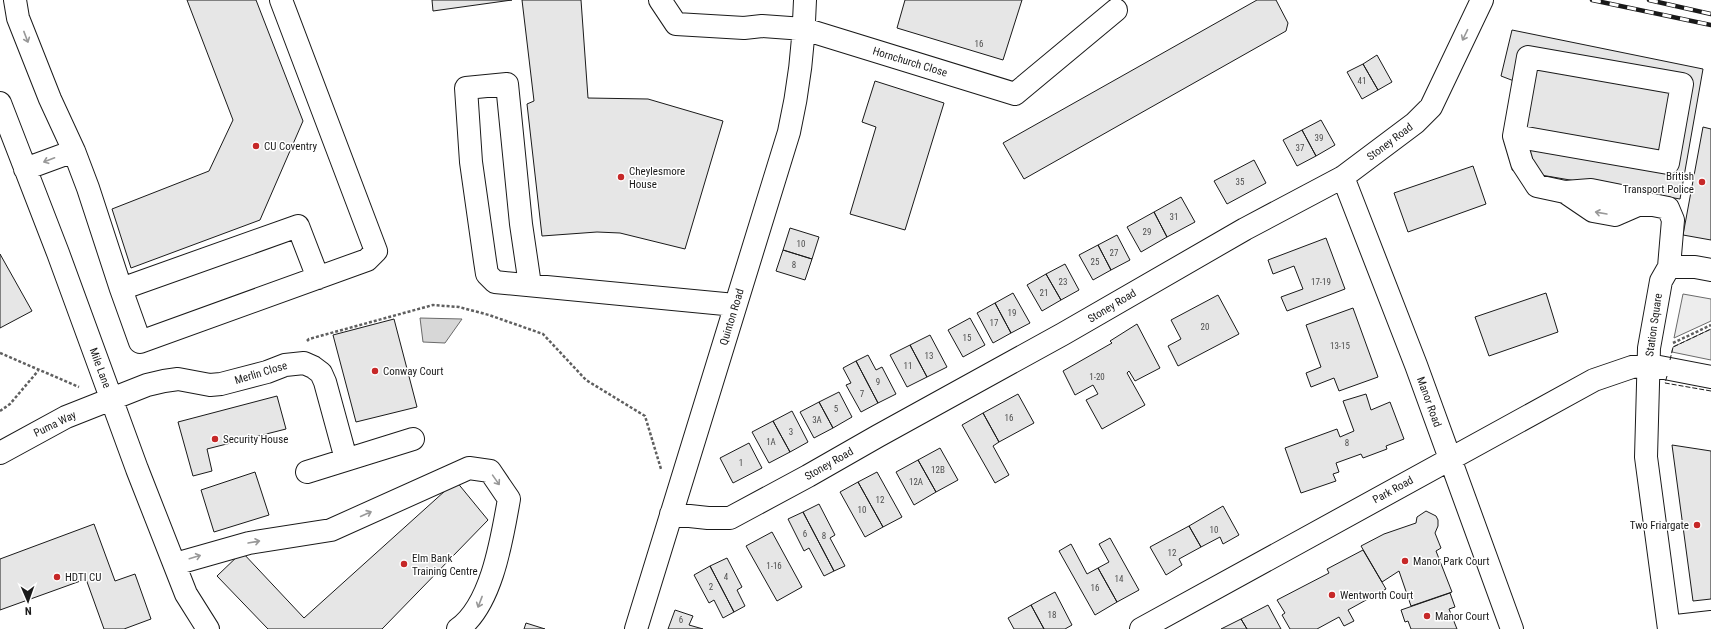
<svg xmlns="http://www.w3.org/2000/svg" width="1711" height="629" viewBox="0 0 1711 629" font-family="'Roboto Condensed',sans-serif">
<style>
.built{fill:#ededed;stroke:#6a6a6a}
.water{fill:#d7d7d7;stroke:#6a6a6a}
.building{fill:#e6e6e6;stroke:#1a1a1a}
.lines{fill:none;stroke-linecap:round;stroke-linejoin:round}
.minor-casing{stroke:#1a1a1a;stroke-width:24}
.path{stroke:#5f5f5f;stroke-width:2.5;stroke-dasharray:3 2;stroke-linecap:butt}
.minor{stroke:#fff;stroke-width:22}
.rail-casing{stroke:#1a1a1a;stroke-width:4.5}
.rail{stroke:#fff;stroke-width:3;stroke-dasharray:9;stroke-linecap:butt}
.fence{stroke:#1a1a1a;stroke-width:1;stroke-dasharray:5 2;stroke-linecap:butt}
.oneway{stroke:#989898}
.poi-dot{fill:#c62828;stroke:#fff;stroke-width:1.5}
.labels{text-anchor:middle;dominant-baseline:central;stroke-width:3;stroke-linejoin:round;paint-order:stroke}
.number-label{font-size:9px;fill:#4d4d4d}
.street-label{font-size:11px;fill:#1a1a1a;stroke:#fff}
.poi-label{font-size:11px;fill:#1a1a1a;stroke:#fff;text-anchor:start}
</style>
<rect width="100%" height="100%" fill="#fff"/>
<path class="built" d="M1683,294L1711,299V321L1674,338Z
M1711,329V360L1672,352L1673,347Z"/>
<path class="water" d="M420,318L462,319L445,343L423,342Z"/>
<path class="building" d="M187,0H256L303,121L260,220L131,268L112,209L209,171L233,120Z
M432,0H512L433,11Z
M522,0H581L588,98L648,99L723,121L685,249L620,233L597,232L542,236L527,104L534,101Z
M905,0H1022L1003,60L897,28Z
M1257,0H1276L1288,23L1286,31L1024,179L1003,143Z
M1512,30L1703,69L1680,199L1512,170L1527,86L1501,76Z
M1377,55L1392,82L1378,90L1363,64Z
M1363,64L1378,90L1362,99L1347,72Z
M875,81L944,103L905,230L850,214L876,127L862,122Z
M1321,120L1335,145L1316,156L1302,130Z
M1703,127L1711,129V240L1683,235Z
M1302,130L1316,156L1297,166L1283,140Z
M1254,160L1266,183L1227,204L1214,181Z
M1473,166L1486,204L1408,232L1394,193Z
M1181,197L1195,222L1167,237L1154,212Z
M1154,212L1167,237L1141,252L1127,227Z
M790,228L819,237L812,259L783,250Z
M1117,235L1130,260L1111,270L1098,245Z
M1326,238L1345,289L1287,311L1281,297L1303,289L1294,266L1273,274L1268,260Z
M1098,245L1111,270L1093,280L1079,255Z
M783,250L812,259L805,280L776,271Z
M0,254L32,311L0,328Z
M1065,264L1079,290L1061,300L1046,274Z
M1046,274L1061,300L1042,311L1027,285Z
M1013,293L1030,323L1011,333L995,303Z
M1546,293L1558,332L1489,356L1475,317Z
M1218,295L1239,334L1178,366L1168,346L1181,339L1171,320Z
M995,303L1011,333L993,343L977,313Z
M1353,308L1378,377L1339,391L1334,378L1311,387L1306,373L1321,367L1306,325Z
M970,318L985,345L963,357L948,330Z
M394,319L417,407L356,422L333,335Z
M1137,324L1160,368L1135,381L1129,371L1127,373L1145,405L1102,429L1086,400L1098,394L1093,385L1075,395L1063,371L1112,343L1110,341Z
M930,335L947,367L927,377L910,345Z
M910,345L927,377L907,387L890,355Z
M868,355L876,370L882,367L896,394L878,403L856,361Z
M856,361L878,403L861,412L846,385L851,383L843,368Z
M839,392L852,417L833,428L819,402Z
M1018,394L1034,423L999,442L983,413Z
M1366,394L1371,410L1390,402L1404,439L1386,446L1387,449L1363,458L1361,454L1336,463L1339,472L1333,474L1336,481L1301,493L1285,448L1337,429L1340,437L1354,431L1343,401Z
M277,396L286,429L207,449L212,471L193,476L178,422Z
M819,402L833,428L814,438L800,412Z
M792,411L808,442L790,452L773,421Z
M983,413L999,442L993,446L1009,475L995,483L962,425Z
M773,421L790,452L769,463L752,432Z
M749,443L762,468L733,483L720,458Z
M1672,445L1711,451V599L1693,601Z
M940,448L958,480L936,492L918,460Z
M918,460L936,492L914,505L896,472Z
M255,472L269,515L214,532L201,490Z
M877,472L902,517L883,527L858,482Z
M456,481L488,520L382,629H268L217,576L242,552L304,618Z
M858,482L883,527L865,537L840,492Z
M819,504L835,535L830,538L845,566L834,571L803,512Z
M1223,506L1239,535L1223,544L1220,537L1201,547L1189,526Z
M1426,511L1436,516L1438,520V526L1435,533L1441,548L1436,551L1452,592L1411,606L1399,571L1382,582L1361,546L1384,534L1416,523L1417,517Z
M803,512L834,571L824,576L809,548L804,551L788,519Z
M94,524L115,581L135,574L151,619L124,629H104L86,579L0,610V559Z
M1189,526L1201,547L1179,559L1182,565L1166,575L1150,547Z
M772,532L802,587L777,601L746,546Z
M1110,538L1139,590L1117,602L1098,568L1109,562L1099,544Z
M1071,544L1087,574L1098,568L1117,602L1095,615L1059,551Z
M1363,550L1386,589L1348,610L1354,621L1344,626L1339,617L1317,629H1290L1282,615L1285,613L1277,600L1329,573L1327,569Z
M727,558L742,587L737,590L745,606L734,612L710,566Z
M710,566L734,612L723,618L714,600L709,603L694,575Z
M1055,592L1072,625L1065,629H1044L1031,605Z
M1450,593L1455,607L1449,609L1457,629H1411L1408,621L1405,622L1401,610Z
M1031,605L1044,629H1014L1008,618Z
M1268,605L1281,629H1247L1241,619Z
M675,610L693,616L689,625L703,629H668Z
M1241,619L1247,629H1221Z
M526,623L545,629H524Z"/>
<g class="lines">
<defs>
<path id="minor" d="M15,0L18,18L50,99L74,151L88,188L121,289
M281,0L376,251L367,260L140,342L121,289L298,226L318,278
M660,0L676,24L744,28L762,26L804,29L1015,94L1116,10
M1528,57L1682,84L1668,163L1514,136Z
M0,103L58,253L137,469L186,594L208,629
M1514,136L1522,163L1537,186L1565,192L1591,190L1621,196L1638,205
M25,169L74,151
M1343,177L1416,365L1512,629
M1565,192L1593,211L1615,215L1638,205H1653L1668,208L1673,220L1669,267L1661,281L1649,348L1646,457L1669,629
M1669,267H1695L1711,270
M530,285L521,224L507,84L466,88L471,162L485,261L487,274L495,282L735,305
M0,453L66,417L147,385L164,381L178,379L210,385L221,384L267,372L285,365L304,363L313,367L321,373L325,382L346,459
M307,472L413,439
M671,514L708,518H730L808,476L878,436L1063,334L1245,229L1343,177L1415,123L1431,107L1482,0
M175,564L249,543L331,530L469,468L490,471L509,499C502,538 492,605 458,629
M636,629L789,132C799,88 804,45 805,0
M1141,629L1594,380L1632,367L1649,365L1711,377
M1672,629L1676,626L1711,622"/>
</defs>
<use href="#minor" class="minor-casing"/>
<path class="path" d="M307,341L309,339L433,305L459,307L489,315L543,334L586,380L645,416L661,469
M1673,343L1711,325
M0,353L79,387
M0,411L10,404L38,371"/>
<use href="#minor" class="minor"/>
<defs>
<path id="rail" d="M1592,0L1711,25
M1649,0L1711,14"/>
</defs>
<use href="#rail" class="rail-casing"/>
<use href="#rail" class="rail"/>
<path class="fence" d="M1670,360L1673,347L1711,329
M1667,376L1665,383L1711,391"/>
</g>
<defs><path id="oneway-shaft" d="M-6 0H5M1.5-3L5.5 0L1.5 3" fill="none" stroke-width="1.6" stroke-linecap="round" stroke-linejoin="round"/></defs>
<g class="oneway">
<use href="#oneway-shaft" transform="translate(1465 35) rotate(116)"/>
<use href="#oneway-shaft" transform="translate(26 37) rotate(69)"/>
<use href="#oneway-shaft" transform="translate(49 160) rotate(159)"/>
<use href="#oneway-shaft" transform="translate(1601 213) rotate(-170)"/>
<use href="#oneway-shaft" transform="translate(496 480) rotate(55)"/>
<use href="#oneway-shaft" transform="translate(366 514) rotate(-24)"/>
<use href="#oneway-shaft" transform="translate(254 542) rotate(-10)"/>
<use href="#oneway-shaft" transform="translate(195 557) rotate(-17)"/>
<use href="#oneway-shaft" transform="translate(480 602) rotate(111)"/>
</g>
<g class="poi-dot">
<circle cx="256" cy="146" r="4"/>
<circle cx="621" cy="177" r="4"/>
<circle cx="1702" cy="182" r="4"/>
<circle cx="375" cy="371" r="4"/>
<circle cx="215" cy="439" r="4"/>
<circle cx="1697" cy="525" r="4"/>
<circle cx="1405" cy="561" r="4"/>
<circle cx="404" cy="564" r="4"/>
<circle cx="57" cy="577" r="4"/>
<circle cx="1332" cy="595" r="4"/>
<circle cx="1427" cy="616" r="4"/>
</g>
<g class="labels">
<g class="number-label">
<text x="979" y="44">16</text>
<text x="1362" y="81">41</text>
<text x="1319" y="138">39</text>
<text x="1300" y="148">37</text>
<text x="1240" y="182">35</text>
<text x="1174" y="217">31</text>
<text x="1147" y="232">29</text>
<text x="801" y="244">10</text>
<text x="1114" y="253">27</text>
<text x="1095" y="262">25</text>
<text x="794" y="265">8</text>
<text x="1063" y="282">23</text>
<text x="1321" y="282">17-19</text>
<text x="1044" y="293">21</text>
<text x="1012" y="313">19</text>
<text x="994" y="323">17</text>
<text x="1205" y="327">20</text>
<text x="967" y="338">15</text>
<text x="1340" y="346">13-15</text>
<text x="929" y="356">13</text>
<text x="908" y="366">11</text>
<text x="1097" y="377">1-20</text>
<text x="878" y="382">9</text>
<text x="862" y="394">7</text>
<text x="836" y="409">5</text>
<text x="1009" y="418">16</text>
<text x="817" y="420">3A</text>
<text x="791" y="432">3</text>
<text x="771" y="442">1A</text>
<text x="1347" y="443">8</text>
<text x="741" y="463">1</text>
<text x="938" y="470">12B</text>
<text x="916" y="482">12A</text>
<text x="880" y="500">12</text>
<text x="862" y="510">10</text>
<text x="1214" y="530">10</text>
<text x="805" y="534">6</text>
<text x="824" y="536">8</text>
<text x="1172" y="553">12</text>
<text x="774" y="566">1-16</text>
<text x="726" y="577">4</text>
<text x="1119" y="579">14</text>
<text x="711" y="587">2</text>
<text x="1095" y="588">16</text>
<text x="1052" y="615">18</text>
<text x="681" y="620">6</text>
</g>
<g class="street-label">
<text transform="translate(910 62) rotate(17)">Hornchurch Close</text>
<text transform="translate(1390 142) rotate(-37)">Stoney Road</text>
<text transform="translate(1112 306) rotate(-31)">Stoney Road</text>
<text transform="translate(732 317) rotate(-73)">Quinton Road</text>
<text transform="translate(1654 325) rotate(-82)">Station Square</text>
<text transform="translate(100 368) rotate(70)">Mile Lane</text>
<text transform="translate(261 373) rotate(-17)">Merlin Close</text>
<text transform="translate(1429 402) rotate(70)">Manor Road</text>
<text transform="translate(55 424) rotate(-26)">Puma Way</text>
<text transform="translate(829 464) rotate(-30)">Stoney Road</text>
<text transform="translate(1393 490) rotate(-29)">Park Road</text>
</g>
<g class="poi-label">
<text x="264" y="146">CU Coventry</text>
<text x="629" y="171">Cheylesmore<tspan x="629" dy="13">House</tspan></text>
<text x="1694" y="176" text-anchor="end">British<tspan x="1694" dy="13">Transport Police</tspan></text>
<text x="383" y="371">Conway Court</text>
<text x="223" y="439">Security House</text>
<text x="1689" y="525" text-anchor="end">Two Friargate</text>
<text x="412" y="558">Elm Bank<tspan x="412" dy="13">Training Centre</tspan></text>
<text x="1413" y="561">Manor Park Court</text>
<text x="65" y="577">HDTI CU</text>
<text x="1340" y="595">Wentworth Court</text>
<text x="1435" y="616">Manor Court</text>
</g>
</g>
<g transform="translate(28 601) rotate(178)" stroke="#ffffff" stroke-width="3" paint-order="stroke">
<path d="M0-3L7 15L0 10L-7 15Z" fill="#1a1a1a"/>
<text y="-6" font-size="11" font-weight="bold" text-anchor="middle" fill="#1a1a1a">N</text>
</g>
</svg>
